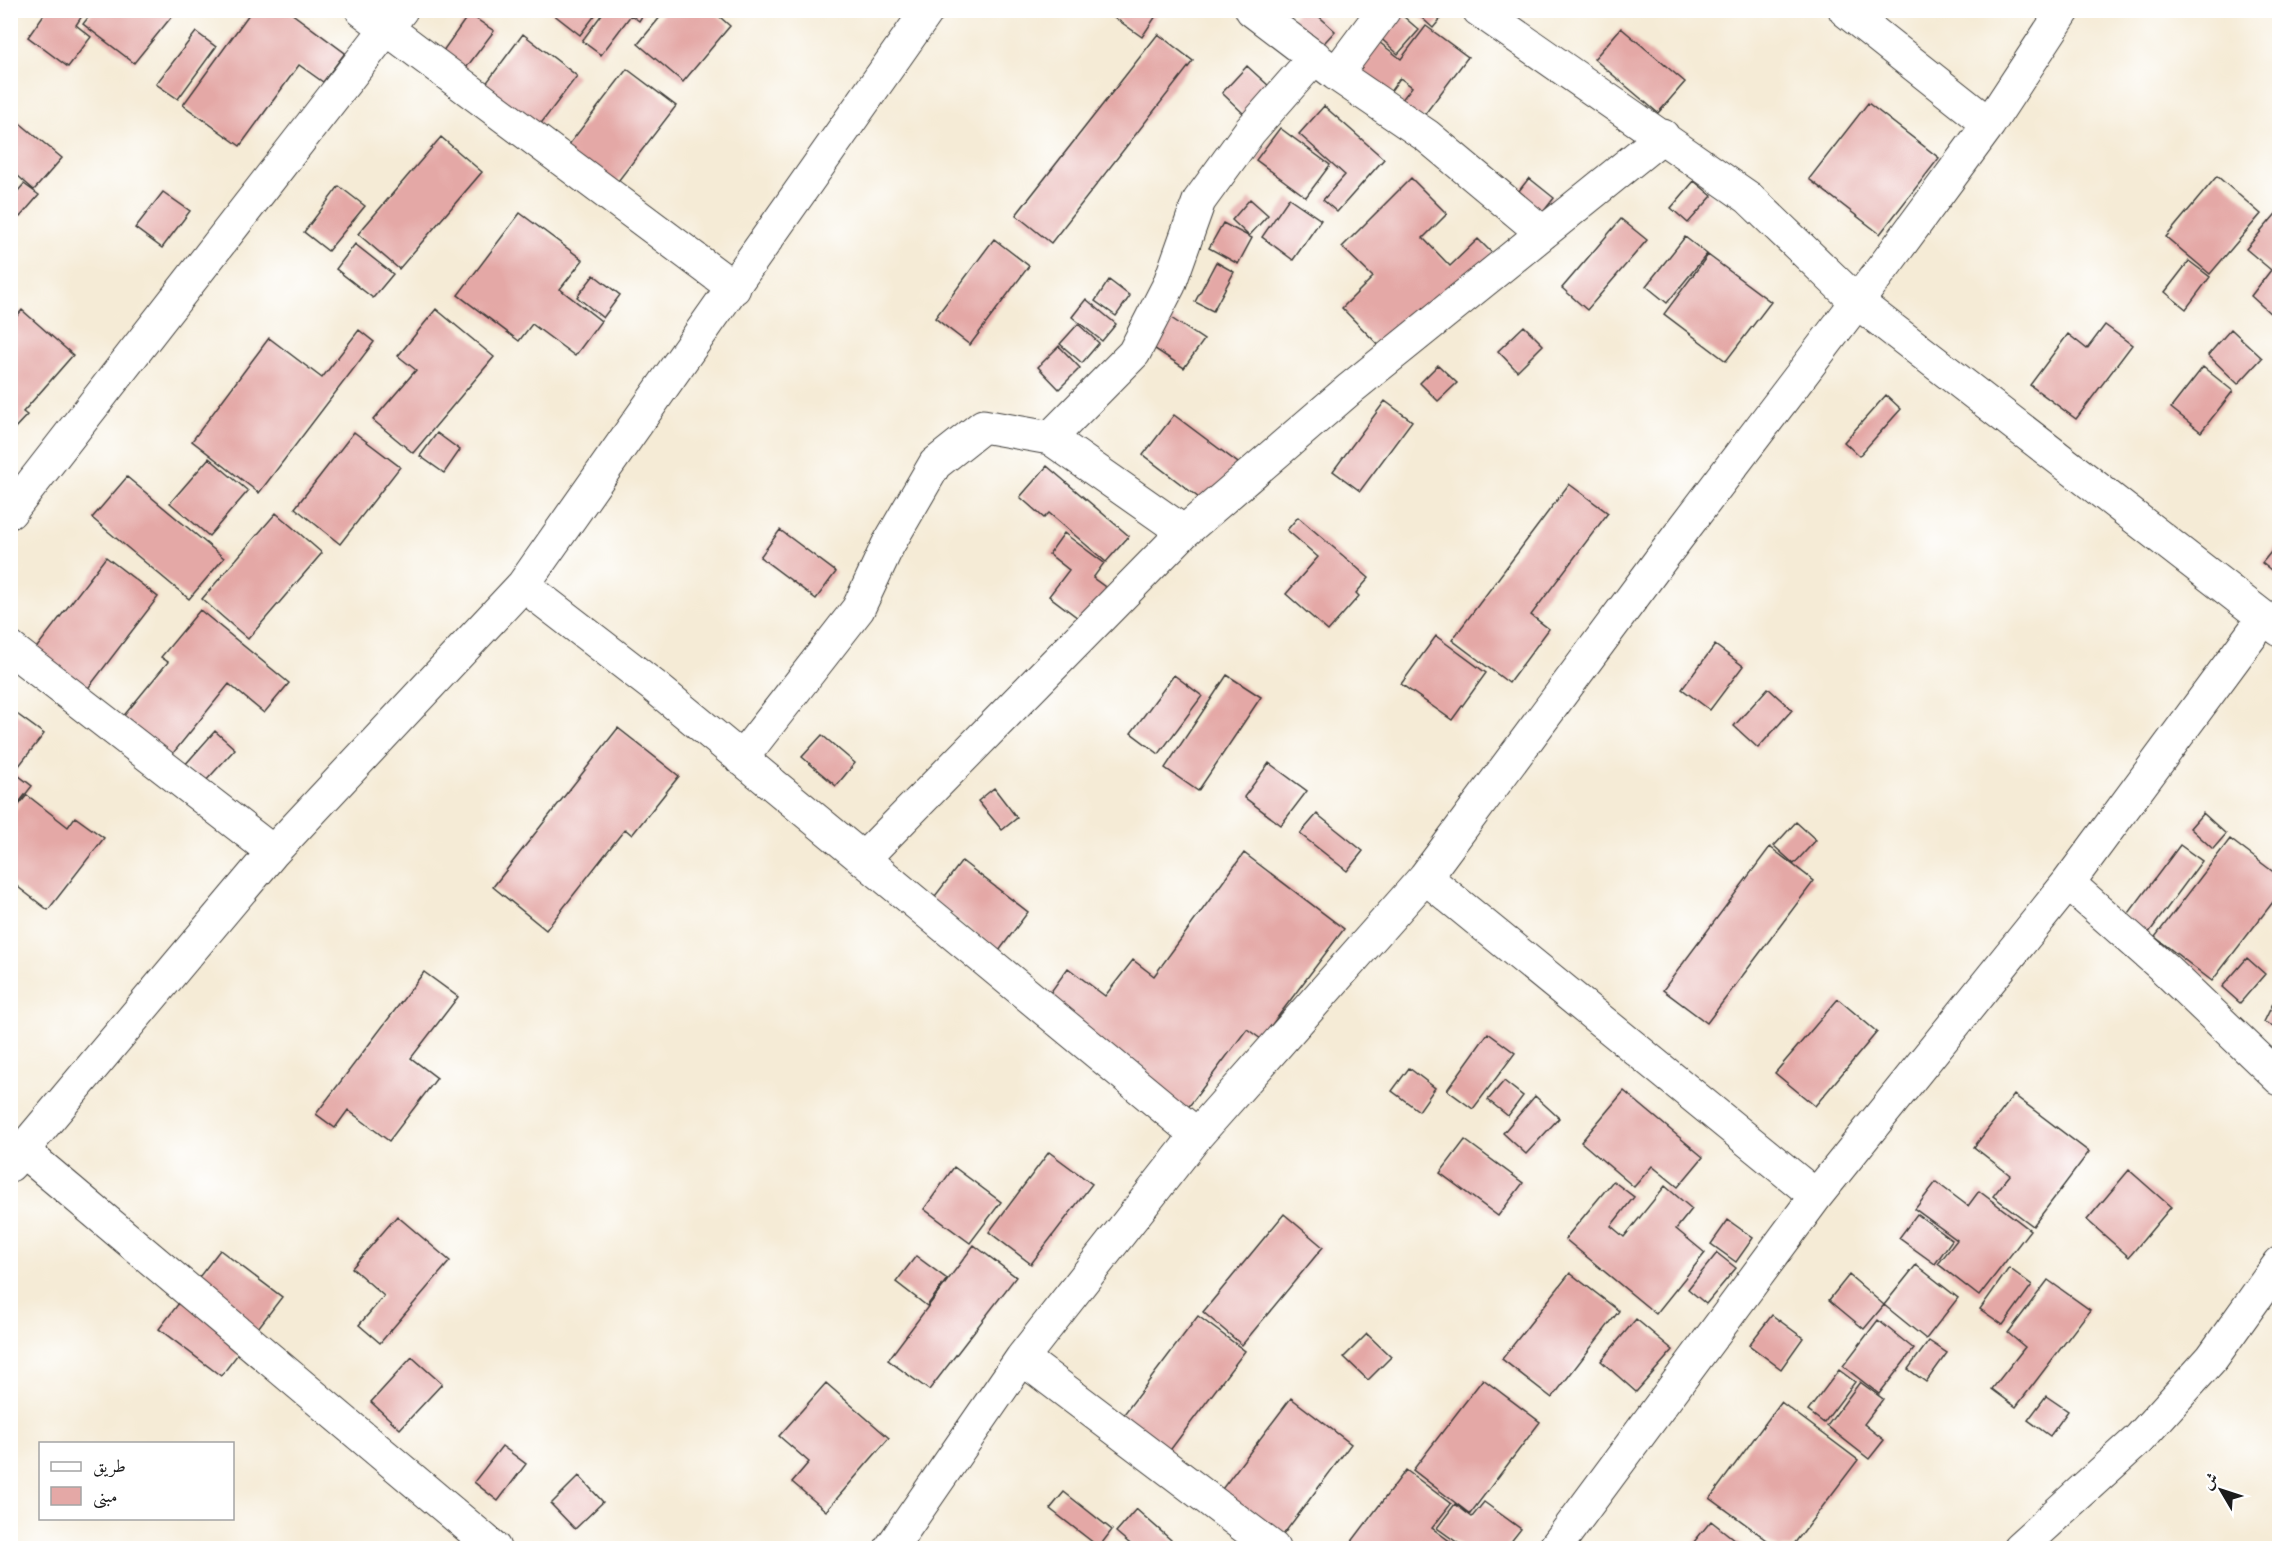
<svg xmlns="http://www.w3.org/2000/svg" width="2290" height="1559" viewBox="0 0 2290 1559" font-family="'Sorts Mill Goudy',Amiri,serif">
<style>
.building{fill:#e4a8a6}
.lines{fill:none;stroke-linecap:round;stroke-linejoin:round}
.street-casing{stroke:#3d3b38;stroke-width:35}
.street{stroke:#fff;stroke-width:33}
</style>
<rect width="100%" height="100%" fill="#fff"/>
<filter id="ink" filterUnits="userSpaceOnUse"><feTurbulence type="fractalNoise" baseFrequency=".0167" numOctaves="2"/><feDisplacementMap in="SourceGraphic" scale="12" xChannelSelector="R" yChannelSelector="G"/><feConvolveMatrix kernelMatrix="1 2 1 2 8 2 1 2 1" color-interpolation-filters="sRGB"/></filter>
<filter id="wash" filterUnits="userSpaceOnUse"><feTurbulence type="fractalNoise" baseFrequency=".008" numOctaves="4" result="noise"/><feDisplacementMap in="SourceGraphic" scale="24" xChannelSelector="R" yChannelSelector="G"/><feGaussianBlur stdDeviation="1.35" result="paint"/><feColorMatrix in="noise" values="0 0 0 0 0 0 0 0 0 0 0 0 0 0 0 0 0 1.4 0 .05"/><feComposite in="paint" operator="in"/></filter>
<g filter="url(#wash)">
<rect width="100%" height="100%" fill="#f5ebd6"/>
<g id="blocks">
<path class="building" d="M47,10H86L76,25L91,37L68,67L28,37Z
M94,10H177L134,63L83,24Z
M252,10H287L345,53L323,82L299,65L240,146L183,105Z
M548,10H599L580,35Z
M605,10H641L644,13L639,21L631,15L601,55L582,41Z
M666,10H712L730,26L683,82L638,44Z
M1104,10H1160L1142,37Z
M1299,10H1312L1335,31L1315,53L1285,26Z
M1396,10L1419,30L1398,54L1374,32Z
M1413,10H1448L1433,28Z
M469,14L494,31L463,72L440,55Z
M1426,26L1468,57L1419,122L1397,106L1412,87L1400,78L1385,99L1346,70L1371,36L1401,59Z
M1621,28L1685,82L1658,113L1594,59Z
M196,32L216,47L178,99L156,84Z
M523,34L577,76L536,130L482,89Z
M1158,34L1193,61L1051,243L1016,215Z
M1247,66L1270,87L1245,115L1222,93Z
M627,69L676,106L612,189L564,151Z
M1868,103L1939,158L1880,234L1809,179Z
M1324,106L1384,159L1337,212L1323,200L1345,175L1299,134Z
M10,115L62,158L34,190L10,169Z
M1280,128L1330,165L1306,197L1256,160Z
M441,137L482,172L399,269L358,234Z
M2217,176L2261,214L2210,274L2166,237Z
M1411,178L1447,214L1423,238L1450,266L1478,239L1500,261L1397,364L1342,308L1373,277L1342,247Z
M1529,178L1554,198L1533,225L1508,205Z
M1694,181L1712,196L1688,223L1671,208Z
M24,184L39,195L20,217L10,208V200Z
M339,186L365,206L328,251L304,232Z
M163,192L190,211L162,248L135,228Z
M1289,198L1321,220L1293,260L1262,237Z
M1250,199L1268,215L1249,236L1232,220Z
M2280,209V308L2273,316L2251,296L2271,270L2246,249Z
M520,213L583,260L560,289L601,321L575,356L532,324L519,341L458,295Z
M1621,219L1647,240L1587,310L1562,288Z
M1223,223L1252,238L1238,264L1209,248Z
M1685,237L1707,254L1667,303L1646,286Z
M994,239L1029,266L970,345L935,318Z
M355,244L393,274L373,298L336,269Z
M1708,255L1771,302L1726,361L1664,314Z
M2189,261L2210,277L2186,309L2165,292Z
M1216,262L1234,272L1213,311L1195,302Z
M594,275L620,295L603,318L577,297Z
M1109,280L1130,296L1116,316L1095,301Z
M1086,299L1116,324L1102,341L1072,317Z
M436,309L494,357L413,453L373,420L416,370L398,356Z
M22,310L73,355L23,412L27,415L10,433V324Z
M1168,316L1204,340L1184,368L1149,345Z
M1078,324L1099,343L1082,363L1060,344Z
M2105,325L2132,345L2076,419L2030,385L2068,334L2087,349Z
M1524,326L1543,345L1517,371L1498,351Z
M2231,329L2262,358L2238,384L2208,355Z
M359,330L374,342L259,493L192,441L269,338L322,378Z
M1059,346L1080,368L1059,389L1038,367Z
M1438,365L1457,383L1438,401L1420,383Z
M2203,367L2233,391L2201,432L2171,408Z
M1886,395L1901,409L1859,456L1844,442Z
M1385,401L1412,421L1360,491L1333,471Z
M1174,415L1238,463L1207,504L1143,455Z
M354,432L400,467L340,544L295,508Z
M437,433L460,450L444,473L420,456Z
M209,458L248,491L209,536L170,503Z
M1047,466L1129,536L1106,562L1049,513L1044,518L1020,497Z
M127,477L224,558L189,599L92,518Z
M1569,484L1608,513L1531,615L1549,629L1509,683L1452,640Z
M276,513L322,553L248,639L202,599Z
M1298,517L1369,578L1356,593L1359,596L1328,631L1286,594L1318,557L1287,530Z
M780,530L836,572L816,599L760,557Z
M1064,533L1104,563L1093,578L1123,600L1098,633L1049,596L1069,570L1049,554Z
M2280,541V577L2262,563Z
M106,557L158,597L86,691L34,651Z
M200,610L289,683L264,713L229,684L170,757L122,718L168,662L161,657Z
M1436,636L1486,673L1452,720L1401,684Z
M1715,645L1743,666L1710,710L1682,689Z
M1174,675L1202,696L1159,754L1131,733Z
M1227,675L1261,697L1198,791L1165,768Z
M1768,688L1792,710L1758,748L1734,726Z
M10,709L44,734L14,772L32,786L10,814Z
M618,728L679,776L632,835L625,829L546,930L493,887Z
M215,731L235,749L204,783L184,766Z
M822,735L855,763L836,786L802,757Z
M1269,763L1307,791L1281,825L1244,797Z
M994,788L1017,818L1002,830L978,801Z
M27,795L68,827L75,817L104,838L48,910L10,881V816Z
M2203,813L2226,834L2213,849L2190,828Z
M1317,814L1363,851L1347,871L1300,834Z
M1796,822L1816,840L1794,864L1774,846Z
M2230,839L2280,877V893L2212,981L2155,937Z
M2180,845L2202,861L2148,934L2126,917Z
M1770,847L1814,881L1707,1023L1663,990Z
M1244,853L1344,929L1261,1039L1247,1029L1184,1113L1042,1004L1068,968L1105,996L1133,960L1154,976Z
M962,861L1028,912L999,951L932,900Z
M2247,958L2265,974L2240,1003L2222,987Z
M424,972L458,997L411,1058L437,1078L389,1141L348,1110L335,1128L316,1114Z
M2280,989V1029L2264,1022Z
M1838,999L1877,1032L1815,1106L1775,1073Z
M1488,1033L1515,1053L1473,1109L1447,1090Z
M1409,1068L1435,1088L1419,1111L1392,1091Z
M1504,1081L1523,1096L1508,1116L1488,1100Z
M1624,1091L1703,1157L1678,1187L1652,1166L1634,1187L1581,1142Z
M2014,1095L2089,1152L2033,1226L1993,1196L2010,1175L1974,1147Z
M1535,1096L1559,1118L1526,1154L1503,1133Z
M1465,1140L1523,1183L1498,1216L1440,1173Z
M1049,1152L1092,1184L1031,1264L989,1232Z
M954,1167L1001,1202L970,1243L924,1209Z
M2129,1170L2171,1207L2129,1257L2087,1220Z
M1613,1181L1634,1197L1611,1226L1624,1237L1665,1186L1692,1209L1676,1229L1705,1253L1656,1314L1565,1239Z
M1936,1182L1968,1206L1979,1191L2030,1230L1979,1296L1938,1264L1957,1240L1915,1209Z
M1284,1214L1323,1247L1242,1345L1203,1312Z
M1917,1214L1952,1240L1935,1264L1899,1238Z
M397,1216L450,1261L380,1343L359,1325L384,1296L352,1268Z
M1728,1220L1753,1238L1736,1262L1711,1244Z
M974,1245L1016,1277L929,1390L888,1360Z
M220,1250L282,1297L221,1376L159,1329Z
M1717,1253L1736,1268L1706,1304L1688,1289Z
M916,1256L947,1279L927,1306L896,1282Z
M1916,1265L1958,1298L1926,1339L1884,1305Z
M2009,1268L2032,1285L2003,1325L1980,1309Z
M1570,1273L1619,1311L1552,1398L1502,1359Z
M1849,1275L1884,1305L1864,1329L1829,1300Z
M2048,1280L2090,1310L2016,1407L1992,1389L2025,1347L2008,1333Z
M1772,1315L1803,1338L1781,1369L1749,1345Z
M1198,1316L1245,1351L1165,1457L1118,1422Z
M1636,1319L1673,1350L1636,1392L1601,1361Z
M1878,1320L1914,1349L1879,1394L1843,1366Z
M1367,1334L1391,1357L1368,1380L1344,1357Z
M1929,1341L1947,1353L1926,1382L1908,1369Z
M412,1357L442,1384L400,1429L371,1402Z
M1839,1370L1855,1382L1824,1423L1808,1411Z
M1483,1379L1540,1422L1470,1514L1413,1470Z
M1860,1382L1883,1399L1864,1424L1884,1440L1869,1459L1827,1426Z
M826,1383L889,1438L826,1511L792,1482L809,1462L779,1436Z
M2046,1396L2068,1411L2050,1436L2028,1420Z
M1291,1398L1351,1444L1280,1539L1219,1493Z
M1781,1402L1858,1460L1791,1548H1778L1710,1498Z
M502,1446L526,1464L498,1501L474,1482Z
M1406,1470L1451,1504L1432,1528L1459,1548H1347Z
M579,1476L603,1502L575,1529L551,1504Z
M1064,1492L1112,1530L1099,1547L1050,1509Z
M1484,1502L1521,1529L1506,1548H1465L1437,1528L1455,1504L1472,1517Z
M1136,1509L1180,1548H1135L1116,1532Z
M1711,1521L1745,1548H1689Z"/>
</g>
</g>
<g filter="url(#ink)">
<use href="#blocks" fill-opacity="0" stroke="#3d3b38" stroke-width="1.5"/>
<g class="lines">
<defs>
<path id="street" d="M362,10L734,288
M1252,10L1336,74L1427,136L1543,233
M1479,10L1749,198L1857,302L2280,630
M1845,10L1989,124
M1336,74L1384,10
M1050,438L1134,353L1169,285L1199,201L1250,131L1315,57
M10,512L401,10
M523,585L655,687L1197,1135
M10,648L273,852
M741,759L858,609L888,545L935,464L983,426L1050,438L1184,532
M863,859L1184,532L1351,388L1663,136
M1425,877L1816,1196
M2068,883L2163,967L2280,1079
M23,1151L494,1548
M10,1165L273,852L523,585L928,10
M1022,1358L1273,1548
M891,1548L1022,1358L1197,1135L1425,877L1661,559L1888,261L1989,124L2064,10
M1555,1548L1816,1196L2068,883L2264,618
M2019,1548L2139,1439L2212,1358L2280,1263"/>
</defs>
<use href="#street" class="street-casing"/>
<use href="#street" class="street"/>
</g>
</g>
<rect width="2290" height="1559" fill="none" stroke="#fff" stroke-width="36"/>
<rect x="39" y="1442" width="195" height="78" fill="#ffffff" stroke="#a4a4a4" stroke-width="1.5"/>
<rect x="51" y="1462" width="30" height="9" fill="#ffffff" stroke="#a4a4a4" stroke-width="1.5"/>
<text x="93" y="1472" font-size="18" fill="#1c1c1c">طريق</text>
<rect x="51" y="1487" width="30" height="18" fill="#e4a8a6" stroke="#a4a4a4" stroke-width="1.5"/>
<text x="93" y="1502" font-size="18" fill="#1c1c1c">مبنى</text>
<g transform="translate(2221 1490) rotate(309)" stroke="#ffffff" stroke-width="4.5" paint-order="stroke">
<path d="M0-4.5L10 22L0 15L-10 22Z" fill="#1c1c1c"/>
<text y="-9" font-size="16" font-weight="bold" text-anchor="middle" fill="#1c1c1c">ش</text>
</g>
</svg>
